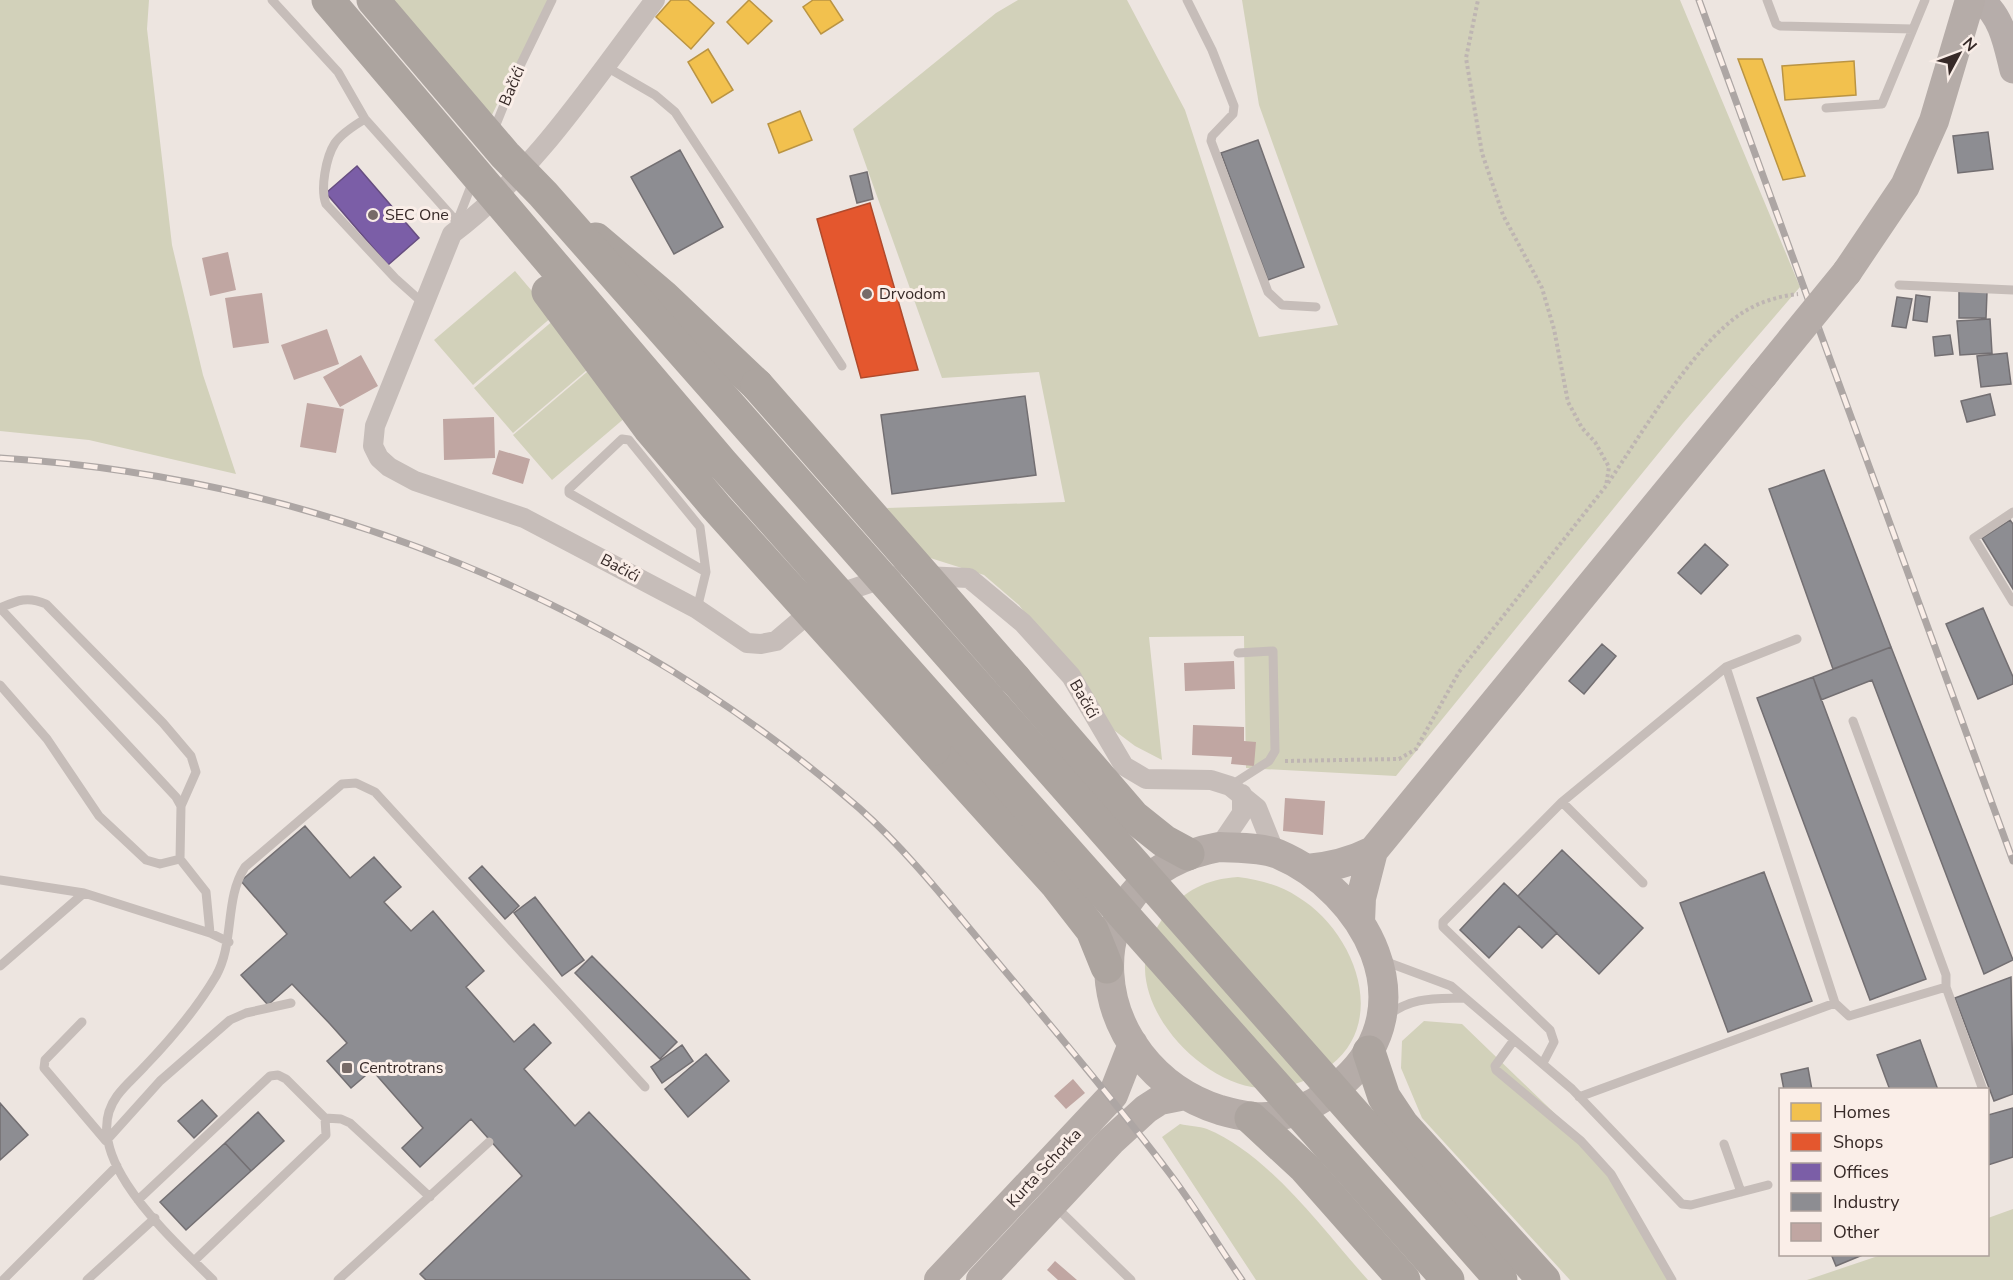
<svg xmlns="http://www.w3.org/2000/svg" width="2013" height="1280" viewBox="0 0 2013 1280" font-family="'Nunito Sans',sans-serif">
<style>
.green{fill:#d2d1ba}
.homes{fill:#f2c14e;stroke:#ba9443;stroke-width:1.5}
.shops{fill:#e4572e;stroke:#b04a2c;stroke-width:1.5}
.offices{fill:#7b5ea7;stroke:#674e81;stroke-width:1.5}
.industry{fill:#8d8d92;stroke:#736f72;stroke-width:1.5}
.building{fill:#c0a6a2}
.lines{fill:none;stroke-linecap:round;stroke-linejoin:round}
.path{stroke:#beb5b2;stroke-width:4;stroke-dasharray:3 3;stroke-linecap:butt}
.service{stroke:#c6bdb9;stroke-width:9}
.minor{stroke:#c6bdb9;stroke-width:20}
.secondary{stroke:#b6adaa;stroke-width:27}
.primary{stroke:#b5aca8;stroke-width:30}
.motorway{stroke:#aca49f;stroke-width:33}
.rail-casing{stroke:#ada6a4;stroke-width:7}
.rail{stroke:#faeee8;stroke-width:4.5;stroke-dasharray:14;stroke-linecap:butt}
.primary-bridge{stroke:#b5aca8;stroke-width:30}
.motorway-bridge{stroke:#aca49f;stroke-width:33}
.poi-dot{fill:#776b68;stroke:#faeee8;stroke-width:2}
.labels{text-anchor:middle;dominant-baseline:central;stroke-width:6;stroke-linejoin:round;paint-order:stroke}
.street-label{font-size:16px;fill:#372a28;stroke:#faeee8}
.poi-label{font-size:16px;fill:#372a28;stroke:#faeee8;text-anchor:start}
</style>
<rect width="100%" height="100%" fill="#ede5e0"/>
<path class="green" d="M0,0H149L147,29L172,245L203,375L236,474L89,440L0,431Z
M393,0H548L489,121Z
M1018,0H1127L1185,110L1259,337L1338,325L1259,105L1242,0H1680L1800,287L1683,423L1396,776L1246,768L1244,636L1149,637L1162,760L1135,746L1111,728L1019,605L984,575L924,556L887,508L1065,502L1039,372L942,378L853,129L996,13Z
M515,271L553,316L473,385L434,340Z
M555,319L594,364L513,433L474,388Z
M594,366L633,411L552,480L513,435Z
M1238,877C1260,880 1280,885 1298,897C1352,929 1390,1019 1331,1065C1310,1081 1286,1090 1259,1088C1206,1083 1146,1023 1145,969C1144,949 1154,931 1165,915C1184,890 1207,879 1238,877Z
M1424,1021L1462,1024L1601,1158L1676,1280H1570L1422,1118L1401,1068L1402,1041Z
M1180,1124C1189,1126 1199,1126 1207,1129C1270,1155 1323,1230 1368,1280H1256L1162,1137Z
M2013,1209V1280H1807L1881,1255L1988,1254V1218Z"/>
<path class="homes" d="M671,0H688L714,23L691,49L656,17Z
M749,0L772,21L748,44L727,22Z
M813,0H830L843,20L821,34L803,7Z
M708,49L733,90L712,103L688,62Z
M1738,59H1762L1805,176L1783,180Z
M1854,61L1856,95L1785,100L1782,66Z
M800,111L812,140L779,153L768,124Z"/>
<path class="shops" d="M870,203L918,370L861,378L817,219Z"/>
<path class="offices" d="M357,166L419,238L388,265L326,193Z"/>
<path class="industry" d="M1988,132L1993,169L1958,173L1953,136Z
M1258,140L1304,267L1268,280L1221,153Z
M680,150L723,227L674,254L631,177Z
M867,172L873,199L857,203L850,176Z
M1959,291L1987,292L1986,318H1959Z
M1916,295L1930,297L1927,322L1913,320Z
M1897,297L1912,299L1906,328L1892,326Z
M1990,319L1992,353L1960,355L1957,321Z
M1950,335L1953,354L1935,356L1933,337Z
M2007,353L2011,384L1981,387L1977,356Z
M1990,394L1995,415L1967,422L1961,401Z
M1025,396L1036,475L892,494L881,415Z
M1824,470L1891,647L1833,669L1769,489Z
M2010,520L2013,524V589L1982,538Z
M1705,544L1728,565L1701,594L1678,573Z
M1983,608L2013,677V684L1978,699L1946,624Z
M1602,644L1616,656L1584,694L1569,681Z
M1891,647L2013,960L1984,974L1872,680L1821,700L1813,677Z
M1813,677L1926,979L1870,1000L1757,698Z
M305,826L350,878L374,857L401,887L384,902L411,931L433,911L484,971L466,987L514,1042L534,1024L551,1043L524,1069L575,1126L589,1112L750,1280H426L420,1274L522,1176L471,1119L420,1167L402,1148L423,1128L372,1070L351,1088L327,1061L347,1043L330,1024L292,984L268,1005L241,975L287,934L241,881Z
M1562,850L1643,928L1599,974L1518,896Z
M482,866L519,906L505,919L469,878Z
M1764,872L1812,1001L1728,1032L1680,903Z
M1504,883L1557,933L1542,948L1519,926L1489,958L1460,930Z
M535,897L584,960L562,976L514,913Z
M592,956L677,1042L660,1059L575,973Z
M2011,977L2013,1094L1994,1101L1955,998Z
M1920,1040L1938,1090H1890L1877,1055Z
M682,1045L693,1061L662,1083L651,1067Z
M706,1054L729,1081L688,1117L665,1089Z
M1808,1068L1812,1090H1784L1781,1074Z
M202,1100L217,1116L194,1138L178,1121Z
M0,1103L28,1135L0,1160Z
M2013,1108V1157L1988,1165V1115Z
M258,1112L284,1141L251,1171L225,1143Z
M225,1143L251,1171L186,1230L160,1202Z
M1831,1254H1865L1836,1266Z"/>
<path class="building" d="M228,252L236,290L210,296L202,258Z
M262,293L269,343L233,348L225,298Z
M327,329L339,364L294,380L281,345Z
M361,355L378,386L340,407L323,377Z
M307,403L344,409L336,453L300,447Z
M494,417L495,458L444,460L443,419Z
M499,450L530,459L523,484L492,474Z
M1234,661L1235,689L1185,691L1184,663Z
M1193,725L1244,727V741L1256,742L1254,766L1231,764L1232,757L1192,755Z
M1285,798L1325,801L1323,835L1283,831Z
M1073,1079L1085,1093L1066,1109L1054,1096Z
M1055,1261L1077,1280H1058L1047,1270Z"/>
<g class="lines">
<path class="path" d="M1608,483C1641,435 1694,344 1742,313C1759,302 1779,296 1798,294
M1285,761L1399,759L1416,749L1459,672L1606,486L1609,467L1595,442L1582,428L1568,402L1554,329L1542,288L1503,215L1482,153L1466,58L1478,0"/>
<path class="service" d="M272,0L338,72L365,119
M1187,0L1212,50L1234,106L1233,114L1212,136L1211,141L1268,292L1282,305L1316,307
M1767,0L1776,24L1780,26L1913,29
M605,66L655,95L675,112L842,366
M1826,108L1882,104L1925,0
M493,132L519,68L552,0
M455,227L473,181
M1899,285L2013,290
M424,304L395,278L326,204C320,189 326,157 335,143C342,133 355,125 365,119L457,222
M2013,512L1974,538L2013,602
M0,608L176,797L181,806L180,859L206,892L210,933
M0,608C18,600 28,596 46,604L163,723L191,756L196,772L181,806
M697,609L706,572L700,527L629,440L622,439L569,489V493L706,572
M1726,667L1835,1003L1849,1016L1946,987
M0,685L47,739L99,816L146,860L160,864L180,859
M1853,721L1946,975V987L1983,1090
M1230,786L1269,761L1275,751L1273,651L1238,653
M1562,802L1726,667L1797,639
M0,880L84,893L210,933L229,942
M1384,961L1451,986L1572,1089L1682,1204L1691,1205L1768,1185
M0,966L84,893
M1388,1016C1411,996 1437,999 1465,998
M82,1022L45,1060L44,1068L106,1141L160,1081L230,1020L246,1013L291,1003
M1514,1040L1495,1066L1496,1070L1581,1141L1611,1174L1672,1280
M1543,1063L1554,1042L1550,1030L1443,927V922L1562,802L1643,883
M1579,1097L1835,1003
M325,1118L341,1119L350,1123L430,1197
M1724,1144L1741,1192
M138,1200L270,1076L278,1075L286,1079L325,1118L326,1135L194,1261
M1056,1207L1131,1280
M3,1280L117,1166
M87,1280L155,1218
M213,1280C176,1242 74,1155 117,1096C125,1085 136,1076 145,1066C171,1039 197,1008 216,976C235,942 224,899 245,867L342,784L356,783L375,792L645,1087
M338,1280L489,1142"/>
<path class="minor" d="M655,0C593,81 535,172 452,234L375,426L373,446L379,458L389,467L415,481L524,518L697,609L747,643L761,644L776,641L828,597L891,576
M923,576L969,578L1023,623L1071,676L1124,766L1146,779L1211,780L1230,786L1257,808L1275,853
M1219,847L1242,813V794"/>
<path class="secondary" d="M1980,0C2002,15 2007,46 2013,70"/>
<path class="primary" d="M1847,272L1905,186L1934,121L1970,0
M1219,847C1238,848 1261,847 1278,854C1365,891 1427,1005 1345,1080C1328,1096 1306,1110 1282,1115C1260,1120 1241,1116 1220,1110C1084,1067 1061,876 1219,847Z
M1307,869C1332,867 1351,862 1373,851
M1360,922L1361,898L1373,851L1763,375
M939,1280L1113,1095L1133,1044
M981,1280L1111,1141L1146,1109L1160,1100L1185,1095"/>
<path class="motorway" d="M596,239L663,296L757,385
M1015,679L1134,817L1164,841L1188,854
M934,749L1057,885L1092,930L1107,967
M1369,1052L1384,1097L1402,1124L1544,1280
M1251,1118L1305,1168L1404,1280"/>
<defs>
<path id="rail" d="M1699,0L2013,861
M0,458C313,477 622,602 859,808C911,854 955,912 1000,965C1056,1032 1114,1100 1167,1170C1194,1205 1217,1244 1242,1280"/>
</defs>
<use href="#rail" class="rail-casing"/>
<use href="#rail" class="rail"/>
<path class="primary-bridge" d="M1763,375L1847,272"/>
<path class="motorway-bridge" d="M328,0L722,463L1448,1280
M373,0L505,155L543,194L1501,1280
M548,292L649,428L716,507L934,749
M757,385L1015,679"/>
</g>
<g class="poi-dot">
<circle cx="373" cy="215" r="6"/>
<circle cx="867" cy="294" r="6"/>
<rect x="341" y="1062" width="12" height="12" rx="3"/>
</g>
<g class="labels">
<g class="street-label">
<text transform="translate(512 86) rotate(-67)">Bačići</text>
<text transform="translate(620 568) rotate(28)">Bačići</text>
<text transform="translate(1084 699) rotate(60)">Bačići</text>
<text transform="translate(1044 1168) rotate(-47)">Kurta Schorka</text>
</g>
<g class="poi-label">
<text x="385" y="215">SEC One</text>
<text x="879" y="294">Drvodom</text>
<text x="359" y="1068">Centrotrans</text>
</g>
</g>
<rect x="1779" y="1088" width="210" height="168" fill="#faeee8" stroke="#aca09b" stroke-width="1.5"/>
<rect x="1791" y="1103" width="30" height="18" fill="#f2c14e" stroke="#aca09b" stroke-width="1.5"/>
<text x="1833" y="1118" font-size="18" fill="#372a28">Homes</text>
<rect x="1791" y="1133" width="30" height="18" fill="#e4572e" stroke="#aca09b" stroke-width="1.5"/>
<text x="1833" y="1148" font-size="18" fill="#372a28">Shops</text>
<rect x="1791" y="1163" width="30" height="18" fill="#7b5ea7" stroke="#aca09b" stroke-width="1.5"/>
<text x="1833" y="1178" font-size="18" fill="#372a28">Offices</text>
<rect x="1791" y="1193" width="30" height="18" fill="#8d8d92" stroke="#aca09b" stroke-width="1.5"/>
<text x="1833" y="1208" font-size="18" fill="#372a28">Industry</text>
<rect x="1791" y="1223" width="30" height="18" fill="#c0a6a2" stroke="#aca09b" stroke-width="1.5"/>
<text x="1833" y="1238" font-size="18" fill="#372a28">Other</text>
<g transform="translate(1959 54) rotate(49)" stroke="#faeee8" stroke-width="4.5" paint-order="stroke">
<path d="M0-4.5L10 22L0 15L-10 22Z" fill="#372a28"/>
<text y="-9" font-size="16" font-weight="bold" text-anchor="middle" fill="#372a28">N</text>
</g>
</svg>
